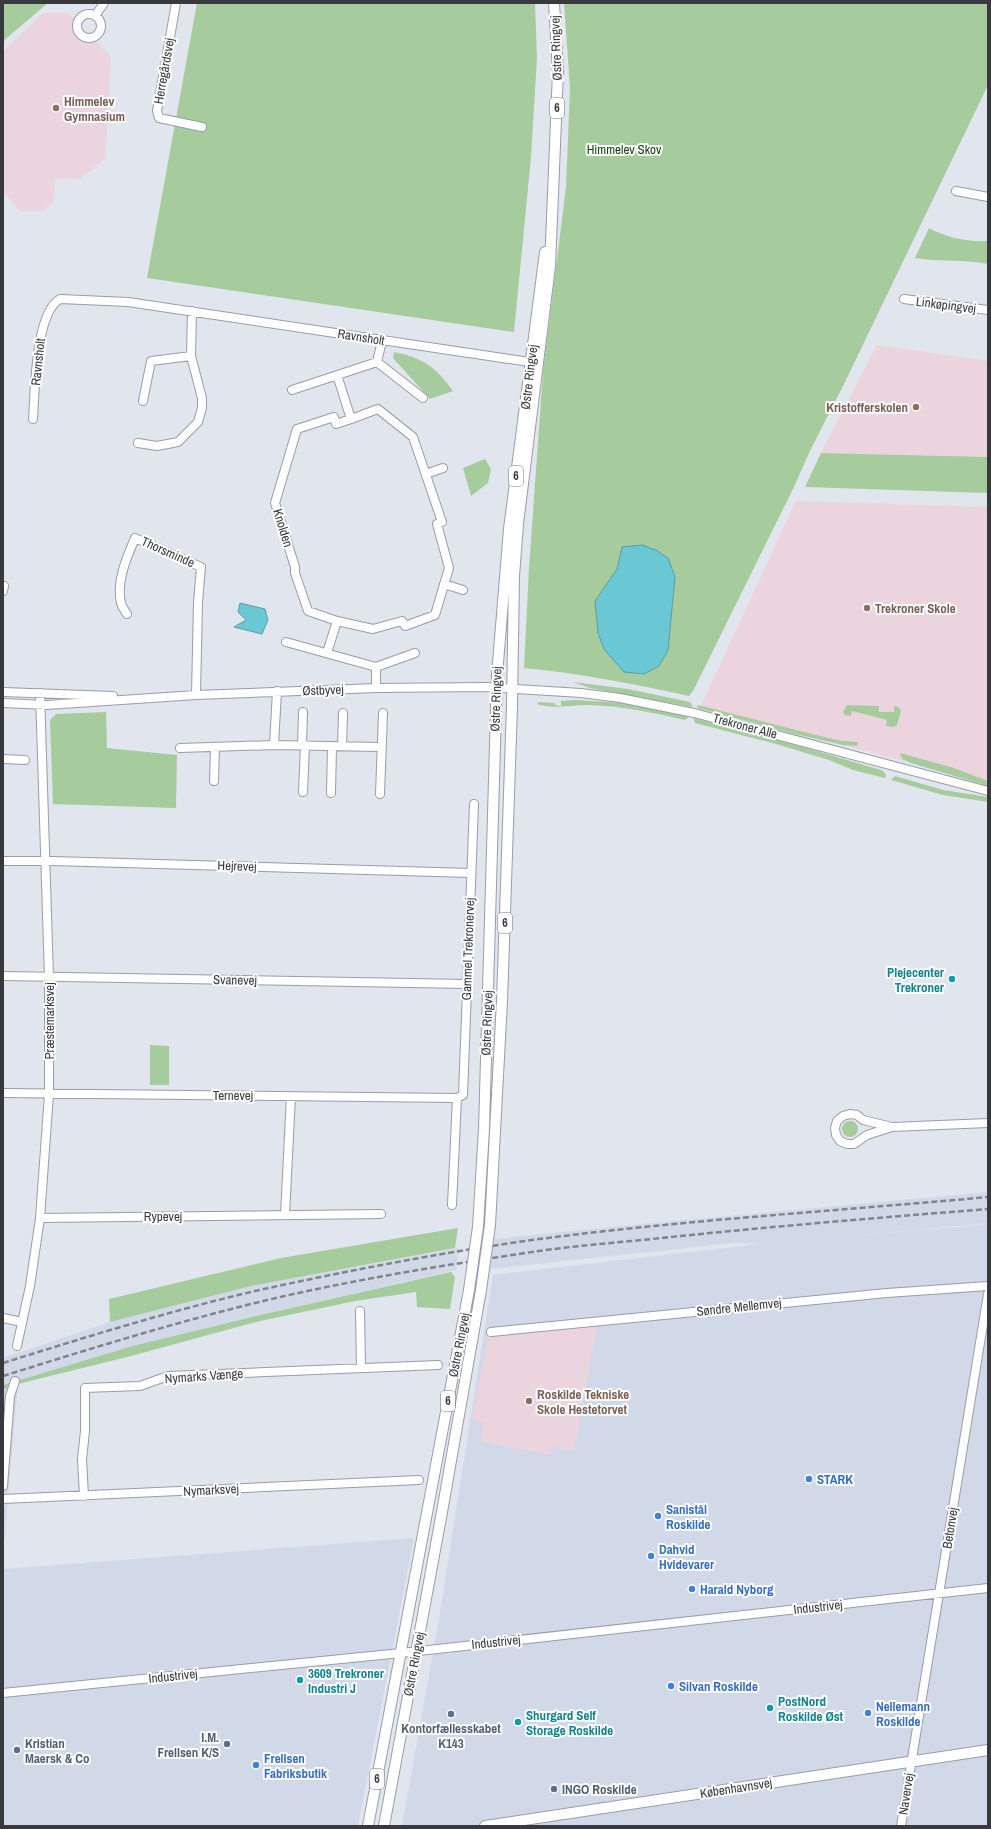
<svg xmlns="http://www.w3.org/2000/svg" width="991" height="1829" viewBox="0 0 991 1829" font-family="'Archivo Narrow',sans-serif">
<style>
.built{fill:#d1d9e8}
.education{fill:#ecd4de}
.green{fill:#a6cc9e}
.water{fill:#6ac8d4;stroke:#5b9da6}
.lines{fill:none;stroke-linecap:round;stroke-linejoin:round}
.minor-casing{stroke:#989da5;stroke-width:10}
.major-casing{stroke:#989da5;stroke-width:12}
.minor{stroke:#fff;stroke-width:8}
.major{stroke:#fff;stroke-width:10}
.rail{stroke:#81858a;stroke-width:2.5;stroke-dasharray:6 3;stroke-linecap:butt}
.major-bridge-casing{stroke:#989da5;stroke-width:12;stroke-linecap:butt}
.major-bridge{stroke:#fff;stroke-width:10}
.education-dot{fill:#8d6e63;stroke:#fff;stroke-width:1.5}
.culture-dot{fill:#0f9aa8;stroke:#fff;stroke-width:1.5}
.shop-dot{fill:#3f7fe0;stroke:#fff;stroke-width:1.5}
.service-dot{fill:#5c6f8a;stroke:#fff;stroke-width:1.5}
.labels{text-anchor:middle;dominant-baseline:central;stroke-width:4;stroke-linejoin:round;paint-order:stroke}
.shield{fill:#fff;stroke:#737476;stroke-width:1}
.shield-label{font-size:12px;font-weight:bold;fill:#37393c}
.street-label{font-size:13px;fill:#37393c;stroke:#fff}
.education-label{font-size:13px;font-weight:bold;fill:#785e54;stroke:#fff;text-anchor:start}
.park-label{font-size:13px;fill:#103d05;stroke:#fff}
.culture-label{font-size:13px;font-weight:bold;fill:#0d838f;stroke:#fff;text-anchor:start}
.shop-label{font-size:13px;font-weight:bold;fill:#366cbe;stroke:#fff;text-anchor:start}
.service-label{font-size:13px;font-weight:bold;fill:#4e5e75;stroke:#fff;text-anchor:start}
</style>
<rect width="100%" height="100%" fill="#e0e5ee"/>
<path class="built" d="M988,1192V1223L841,1237L988,1224V1826H402L439,1619L493,1275L759,1244L733,1243L490,1269L494,1239L642,1224Z
M459,1248L456,1270L260,1315L129,1347L3,1385V1358L110,1322L251,1286Z
M18,1384L3,1553V1390Z
M414,1538L358,1826H3V1569Z"/>
<path class="education" d="M43,13H68L111,57L105,158L81,179L55,178L54,200L43,211H20L3,191V51Z
M877,345L988,361V457L821,453Z
M796,501L988,507L987,783L700,708Z
M597,1326L574,1450L552,1447L550,1455L481,1441L484,1422L472,1420L488,1337Z"/>
<path class="green" d="M3,3H48L3,41Z
M197,3H535L537,58L531,157L514,332L147,278Z
M564,3H988V85L845,382L809,453L793,489L693,691L689,696C634,684 580,673 524,668L529,568L543,372L566,187L570,88Z
M929,228C947,238 967,242 988,241V264C964,259 939,262 915,258Z
M394,352C423,358 435,366 453,391L430,399L393,358Z
M821,453L988,457V493L805,487Z
M485,459L491,469L488,483L471,496L463,468Z
M573,682L628,689L690,702L692,705V707L590,688Z
M575,700L624,703L689,717L685,720C654,713 622,706 590,705C573,704 553,710 537,704L539,702L555,703V705L561,706V701Z
M698,705L816,735L842,741L858,742L857,746L843,745L795,734L697,708Z
M847,705L879,706V712H894V706L898,707L901,710L897,725L893,727L886,726L887,720L852,711L851,716L845,715L843,712Z
M106,712L107,748L177,755L176,808L53,804L50,720L56,714Z
M693,718L803,747L881,770L884,772L886,775L885,778L853,770L829,760L776,744L695,723Z
M900,753L954,768L988,781V786L911,763L902,759Z
M895,776L943,790L988,797V802L943,795L891,780Z
M150,1045L169,1046V1085H150Z
M842 1129a8 8 0 1 1 16 0a8 8 0 1 1-16 0Z
M458,1228L455,1248L251,1286L110,1322L109,1299L281,1258Z
M451,1272L455,1277L450,1309L417,1307L416,1292L355,1301L260,1321L131,1356L18,1384L3,1390V1385L129,1347L260,1315Z"/>
<path class="water" d="M642,545L656,550L668,558L675,577L668,650L659,666L644,674L624,672L604,649L598,633L595,601L617,569L622,547Z
M240,603L265,609L268,620L262,634L234,627L246,620L238,612Z"/>
<g class="lines">
<defs>
<path id="minor" d="M176,3L157,111L159,118L202,127
M77 26a12 12 0 1 1 24 0a12 12 0 1 1-24 0Z
M95,16L104,3
M956,191L988,197
M904,299L988,310
M377,362L382,341
M337,375L351,419L336,424L334,417L297,429L275,503L295,567V573L308,611L337,621L373,629L402,621L405,626L435,615L449,568L437,524L442,522L413,437L378,409L351,419
M292,390L377,362L423,398
M143,401L151,361L191,356
M33,419C35,392 35,313 60,299L128,302L536,363
M138,443L157,446L178,442L198,422L202,408V398L191,356L192,311
M426,474L443,468
M444,584L463,590
M3,591L4,586
M127,614C125,611 122,607 121,603C116,581 127,557 135,538L201,567L198,602L196,695
M286,642L376,667L415,653
M327,653L337,621
M376,667V688
M3,692L113,696
M3,703L47,705L196,695L376,688L486,687L581,693L620,698L694,713L988,791
M274,745L277,691
M302,745L303,712
M342,746L343,713
M180,748L274,745L381,747
M3,759L25,760
M214,781L215,747
M303,792L305,745
M331,793L332,746
M380,794L383,713
M3,861H52L471,873
M3,976L467,984
M3,1093L457,1098L463,1095L474,804
M892,1127L863,1120L857,1115L850,1114L843,1116L837,1121L835,1128L836,1135L840,1141L847,1144H854L867,1135L892,1127L988,1123
M452,1205L457,1098
M285,1215L291,1096
M40,1218L381,1214
M360,1311L361,1368
M3,1318L22,1322
M491,1332L887,1293L988,1286
M17,1346L30,1286L40,1218L49,1094V977L40,693
M3,1486L10,1396L15,1381
M84,1496L82,1459L85,1431V1388L140,1386L168,1376L438,1365
M3,1499L419,1480
M3,1693L401,1653L988,1588
M901,1826L988,1294"/>
<path id="major" d="M490,1225L502,1001L512,706L514,576L518,524L550,266L558,72L554,3
M478,1227L484,1129L497,675L509,529L545,252
M368,1826L469,1290
M384,1826L442,1512L481,1290
M485,1826L988,1750"/>
</defs>
<use href="#minor" class="minor-casing"/>
<use href="#major" class="major-casing"/>
<use href="#minor" class="minor"/>
<use href="#major" class="major"/>
<path class="rail" d="M3,1363C86,1337 170,1311 255,1291C346,1271 439,1253 532,1240C683,1220 836,1211 988,1197
M3,1376C86,1350 170,1324 255,1303C345,1281 439,1266 532,1252C572,1246 612,1243 652,1239C764,1227 876,1218 988,1209"/>
<defs>
<path id="major-bridge" d="M469,1290L478,1227
M481,1290L490,1225"/>
</defs>
<use href="#major-bridge" class="major-bridge-casing"/>
<use href="#major-bridge" class="major-bridge"/>
</g>
<g class="education-dot">
<circle cx="56" cy="108" r="4"/>
<circle cx="916" cy="407" r="4"/>
<circle cx="867" cy="608" r="4"/>
<circle cx="529" cy="1401" r="4"/>
</g>
<g class="culture-dot">
<circle cx="952" cy="979" r="4"/>
<circle cx="300" cy="1680" r="4"/>
<circle cx="770" cy="1708" r="4"/>
<circle cx="518" cy="1722" r="4"/>
</g>
<g class="shop-dot">
<circle cx="809" cy="1479" r="4"/>
<circle cx="658" cy="1516" r="4"/>
<circle cx="651" cy="1556" r="4"/>
<circle cx="692" cy="1589" r="4"/>
<circle cx="671" cy="1686" r="4"/>
<circle cx="868" cy="1713" r="4"/>
<circle cx="256" cy="1765" r="4"/>
</g>
<g class="service-dot">
<circle cx="451" cy="1714" r="4"/>
<circle cx="227" cy="1744" r="4"/>
<circle cx="17" cy="1750" r="4"/>
<circle cx="554" cy="1789" r="4"/>
</g>
<g class="labels">
<g class="shield">
<rect x="550" y="98" width="14" height="20" rx="3"/>
<rect x="509" y="466" width="14" height="20" rx="3"/>
<rect x="498" y="913" width="14" height="20" rx="3"/>
<rect x="441" y="1391" width="14" height="20" rx="3"/>
<rect x="370" y="1769" width="14" height="20" rx="3"/>
</g>
<g class="shield-label">
<text x="557" y="108">6</text>
<text x="516" y="476">6</text>
<text x="505" y="923">6</text>
<text x="448" y="1401">6</text>
<text x="377" y="1779">6</text>
</g>
<g class="street-label">
<text transform="translate(556 48) rotate(-92)">Østre Ringvej</text>
<text transform="translate(164 71) rotate(-80)">Herregårdsvej</text>
<text transform="translate(946 305) rotate(7)">Linkøpingvej</text>
<text transform="translate(361 337) rotate(9)">Ravnsholt</text>
<text transform="translate(38 362) rotate(-84)">Ravnsholt</text>
<text transform="translate(529 377) rotate(-83)">Østre Ringvej</text>
<text transform="translate(283 528) rotate(73)">Knolden</text>
<text transform="translate(168 552) rotate(24)">Thorsminde</text>
<text transform="translate(323 690) rotate(-2)">Østbyvej</text>
<text transform="translate(496 699) rotate(-88)">Østre Ringvej</text>
<text transform="translate(745 726) rotate(15)">Trekroner Alle</text>
<text transform="translate(237 866) rotate(2)">Hejrevej</text>
<text transform="translate(468 949) rotate(-88)">Gammel Trekronervej</text>
<text transform="translate(235 980) rotate(1)">Svanevej</text>
<text transform="translate(49 1021) rotate(-90)">Præstemarksvej</text>
<text transform="translate(487 1023) rotate(-88)">Østre Ringvej</text>
<text x="233" y="1095">Ternevej</text>
<text x="163" y="1216">Rypevej</text>
<text transform="translate(739 1307) rotate(-6)">Søndre Mellemvej</text>
<text transform="translate(459 1345) rotate(-79)">Østre Ringvej</text>
<text transform="translate(204 1376) rotate(-4)">Nymarks Vænge</text>
<text transform="translate(211 1490) rotate(-3)">Nymarksvej</text>
<text transform="translate(950 1528) rotate(-81)">Betonvej</text>
<text transform="translate(818 1607) rotate(-6)">Industrivej</text>
<text transform="translate(496 1642) rotate(-6)">Industrivej</text>
<text transform="translate(414 1664) rotate(-79)">Østre Ringvej</text>
<text transform="translate(173 1676) rotate(-6)">Industrivej</text>
<text transform="translate(736 1788) rotate(-9)">Københavnsvej</text>
<text transform="translate(906 1794) rotate(-81)">Navervej</text>
</g>
<g class="education-label">
<text x="64" y="101">Himmelev<tspan x="64" dy="15">Gymnasium</tspan></text>
<text x="908" y="407" text-anchor="end">Kristofferskolen</text>
<text x="875" y="608">Trekroner Skole</text>
<text x="537" y="1394">Roskilde Tekniske<tspan x="537" dy="15">Skole Hestetorvet</tspan></text>
</g>
<g class="park-label">
<text x="624" y="149">Himmelev Skov</text>
</g>
<g class="culture-label">
<text x="944" y="972" text-anchor="end">Plejecenter<tspan x="944" dy="15">Trekroner</tspan></text>
<text x="308" y="1673">3609 Trekroner<tspan x="308" dy="15">Industri J</tspan></text>
<text x="778" y="1701">PostNord<tspan x="778" dy="15">Roskilde Øst</tspan></text>
<text x="526" y="1715">Shurgard Self<tspan x="526" dy="15">Storage Roskilde</tspan></text>
</g>
<g class="shop-label">
<text x="817" y="1479">STARK</text>
<text x="666" y="1509">Sanistål<tspan x="666" dy="15">Roskilde</tspan></text>
<text x="659" y="1549">Dahvid<tspan x="659" dy="15">Hvidevarer</tspan></text>
<text x="700" y="1589">Harald Nyborg</text>
<text x="679" y="1686">Silvan Roskilde</text>
<text x="876" y="1706">Nellemann<tspan x="876" dy="15">Roskilde</tspan></text>
<text x="264" y="1758">Frellsen<tspan x="264" dy="15">Fabriksbutik</tspan></text>
</g>
<g class="service-label">
<text x="451" y="1728" text-anchor="middle">Kontorfællesskabet<tspan x="451" dy="15">K143</tspan></text>
<text x="219" y="1737" text-anchor="end">I.M.<tspan x="219" dy="15">Frellsen K/S</tspan></text>
<text x="25" y="1743">Kristian<tspan x="25" dy="15">Maersk &amp; Co</tspan></text>
<text x="562" y="1789">INGO Roskilde</text>
</g>
</g>
<rect width="991" height="1829" fill="none" stroke="#37393c" stroke-width="8"/>
</svg>
